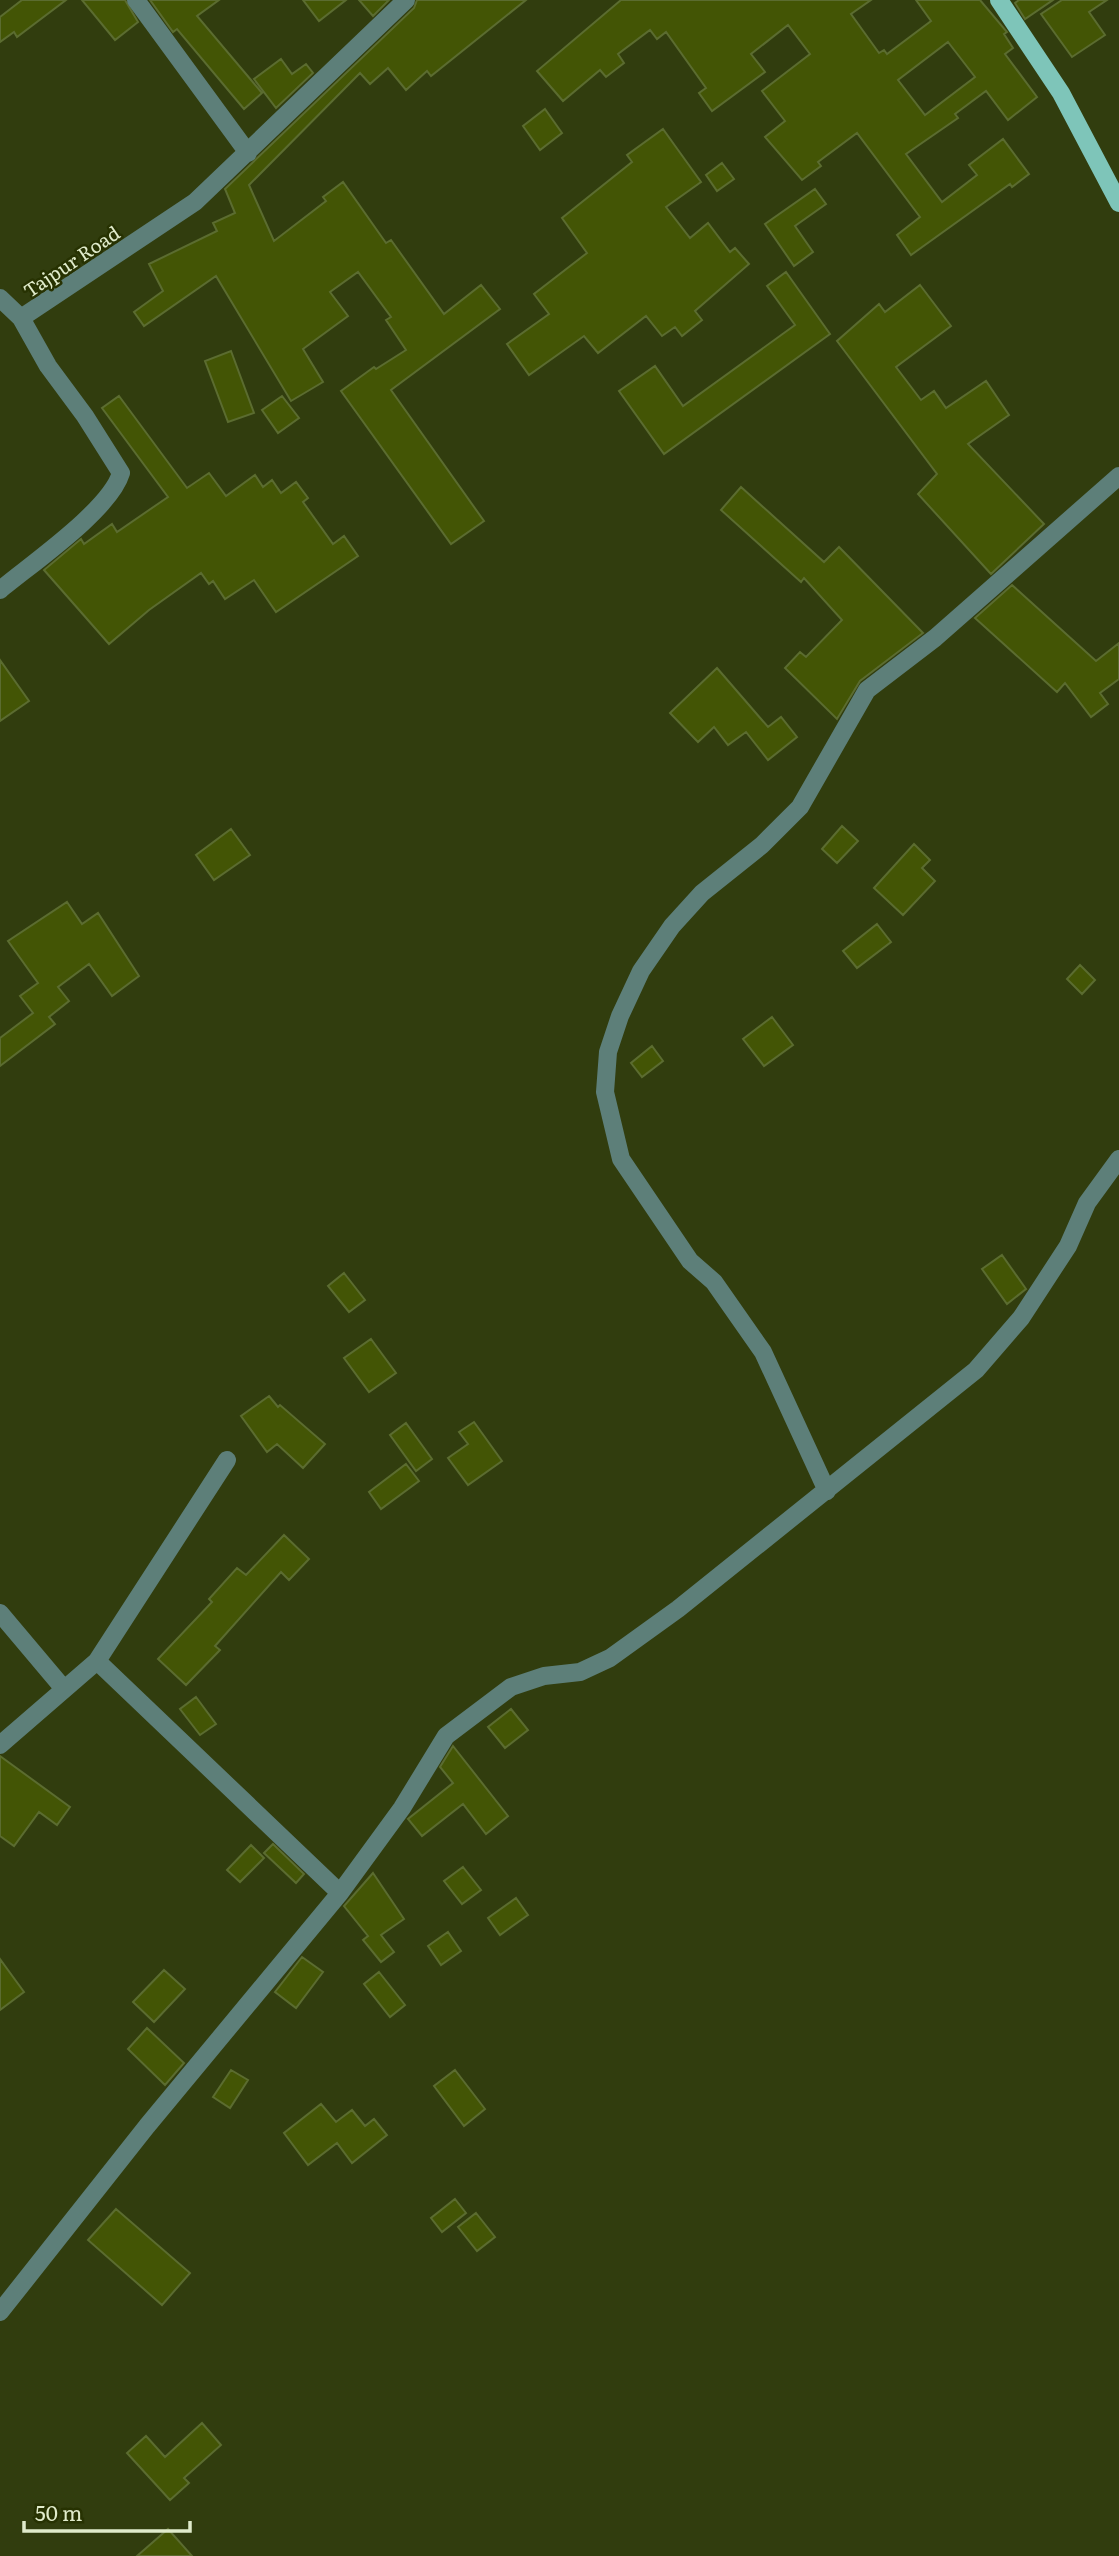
<svg xmlns="http://www.w3.org/2000/svg" width="1119" height="2556" viewBox="0 0 1119 2556" font-family="Literata,serif">
<style>
.building{fill:#435505;stroke:#5b6c30;stroke-width:2;fill-rule:evenodd}
.lines{fill:none;stroke-linecap:round;stroke-linejoin:round}
.minor{stroke:#5d7f79;stroke-width:18}
.major{stroke:#7ec5b9;stroke-width:18}
.labels{text-anchor:middle;dominant-baseline:central;stroke-width:5;stroke-linejoin:round;paint-order:stroke}
.street-label{font-size:19px;fill:#e0ebcb;stroke:#273202}
</style>
<rect width="100%" height="100%" fill="#313d0e"/>
<path class="building" d="M22,0H66L17,37L14,32L0,42V17Z
M82,0H125L138,22L115,40Z
M150,0H219L197,16L262,93L244,109L177,29L173,32Z
M303,0H346L319,21Z
M359,0H389L373,16Z
M417,0H526L431,76L427,71L406,90L388,68L370,84L360,73L249,185L274,241L326,201L323,197L343,182L386,243L391,240L444,314L481,285L500,309L391,390L484,521L451,544L341,391L374,367L376,369L406,350L386,320L391,317L358,272L330,292L348,316L303,349L323,382L291,401L216,276L144,326L134,312L163,291L149,264L217,231L213,223L235,213L225,189L414,8Z
M621,0H871L851,14L879,53L884,50L887,54L931,21L916,0H980L1007,32L1004,34L1013,48L1005,54L1037,97L1008,120L986,91L955,114L958,118L906,154L942,202L977,175L969,165L1003,139L1029,174L1012,187L1010,184L911,255L897,235L920,217L857,133L818,162L821,166L802,180L765,137L785,121L762,91L810,54L788,25L751,54L765,72L712,111L699,93L706,88L666,32L657,39L650,30L618,54L624,63L606,77L600,70L563,101L537,71ZM948,42L975,77L925,115L898,80Z
M1019,0H1053L1025,19L1015,3Z
M1062,0H1107L1089,12L1105,35L1072,57L1041,14Z
M281,59L292,74L306,64L313,73L276,108L254,79Z
M545,109L562,133L540,150L523,126Z
M663,129L701,182L666,207L690,238L708,223L730,252L735,248L749,264L695,311L702,320L682,336L675,327L662,336L646,316L598,353L584,336L529,375L507,344L549,314L534,294L587,253L562,218L632,162L627,155Z
M722,163L734,179L717,191L706,175Z
M815,189L826,204L795,226L813,252L794,266L765,224Z
M786,272L830,334L664,454L619,391L655,366L683,406L795,325L767,286Z
M920,285L951,326L896,367L921,400L934,391L946,408L986,381L1009,415L968,444L1044,524L991,574L918,494L937,474L837,341L879,304L885,312Z
M231,351L254,413L228,422L205,361Z
M119,396L187,488L209,473L226,496L255,475L263,487L272,480L281,493L296,482L308,498L303,502L333,544L344,536L358,556L276,612L254,580L225,599L213,581L209,584L201,573L149,610L109,644L44,570L81,539L84,544L112,524L117,532L168,497L102,408Z
M282,396L299,418L278,433L262,410Z
M741,487L824,562L839,547L923,633L860,681L837,719L785,668L800,652L806,657L842,620L804,578L801,582L721,510Z
M1012,585L1096,661L1119,643V679L1100,693L1108,704L1091,717L1065,683L1057,692L975,618Z
M0,660L29,701L0,721Z
M717,668L768,727L781,717L797,737L768,760L746,732L728,745L714,727L698,742L670,713Z
M842,826L858,841L837,863L822,849Z
M231,829L250,855L214,880L196,855Z
M914,844L930,860L922,868L935,881L903,915L874,888Z
M67,902L82,924L98,913L139,976L112,996L89,964L58,987L69,1001L49,1017L55,1024L0,1066V1038L33,1013L20,996L38,983L8,941Z
M877,924L891,942L857,968L843,951Z
M1080,965L1095,980L1082,994L1067,979Z
M772,1017L793,1045L764,1066L743,1039Z
M652,1046L663,1061L642,1077L631,1063Z
M1002,1255L1026,1289L1007,1304L982,1269Z
M344,1273L365,1300L349,1312L328,1286Z
M371,1339L396,1373L369,1392L344,1358Z
M269,1396L278,1407L280,1405L325,1444L303,1468L277,1444L267,1452L241,1416Z
M474,1422L502,1461L468,1485L448,1458L468,1444L459,1432Z
M406,1423L432,1459L416,1471L390,1435Z
M406,1464L419,1481L381,1509L369,1492Z
M284,1535L309,1559L289,1580L281,1572L215,1646L220,1650L186,1685L158,1659L212,1602L209,1599L237,1568L246,1575Z
M196,1697L216,1724L200,1735L180,1709Z
M511,1709L528,1730L505,1748L488,1727Z
M453,1746L508,1816L486,1834L463,1804L422,1836L408,1819L453,1783L440,1767Z
M0,1756L70,1807L57,1825L39,1812L14,1846L0,1836Z
M273,1844L304,1874L296,1883L264,1853Z
M251,1845L264,1858L240,1882L227,1870Z
M463,1867L481,1890L462,1904L444,1881Z
M373,1873L404,1919L381,1935L394,1952L381,1962L363,1940L368,1936L344,1906Z
M516,1898L528,1915L500,1935L488,1918Z
M448,1932L461,1951L441,1965L428,1946Z
M302,1957L323,1972L296,2008L275,1992Z
M0,1959L24,1992L0,2010Z
M164,1970L185,1989L154,2022L133,2002Z
M379,1972L405,2005L390,2017L364,1984Z
M147,2028L184,2063L165,2085L128,2049Z
M231,2070L248,2080L230,2108L213,2097Z
M455,2070L485,2109L464,2126L434,2086Z
M321,2104L336,2122L352,2110L365,2126L374,2119L387,2135L352,2163L337,2143L308,2165L284,2133Z
M455,2199L466,2213L442,2232L431,2218Z
M116,2209L190,2273L162,2305L88,2240Z
M476,2213L495,2237L477,2251L458,2227Z
M202,2423L221,2445L184,2478L189,2483L170,2500L127,2453L146,2436L165,2457Z
M168,2529L192,2556H137Z"/>
<g class="lines">
<path class="minor" d="M136,0L248,153
M0,298L21,318
M0,590C31,564 110,510 121,473L85,416L48,366L21,318L195,202L406,0
M827,1491L763,1352L714,1282L690,1261L621,1159L605,1092L608,1052L620,1016L641,971L672,926L702,893L762,845L800,807L867,690L935,638L1119,476
M0,1613L64,1689
M97,1661L340,1893
M0,1745L97,1661L227,1460
M0,2312L147,2126L340,1893L402,1808L446,1736L511,1687L544,1676L580,1672L610,1658L678,1609L976,1370L1021,1318L1068,1246L1087,1203L1119,1159"/>
<path class="major" d="M999,0L1061,93L1119,203"/>
</g>
<g class="labels">
<g class="street-label">
<text transform="translate(71 261) rotate(-34)">Tajpur Road</text>
</g>
</g>
<path d="M24 2521v10h166v-10" fill="none" stroke="#e0ebcb" stroke-width="3.5"/>
<text x="35" y="2521" font-size="21" fill="#e0ebcb" stroke="#273202" stroke-width="5" paint-order="stroke">50 m</text>
</svg>
